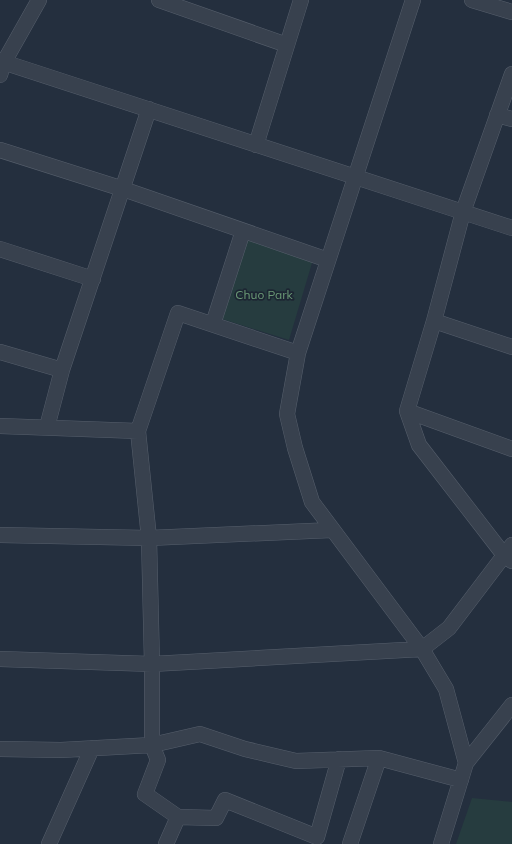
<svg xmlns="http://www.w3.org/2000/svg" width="512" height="844" viewBox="0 0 512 844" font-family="Mulish,sans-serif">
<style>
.green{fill:#263c3f}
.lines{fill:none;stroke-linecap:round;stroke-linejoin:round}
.minor-casing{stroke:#565f6c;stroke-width:16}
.minor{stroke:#38414e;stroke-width:15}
.labels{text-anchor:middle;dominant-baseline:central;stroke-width:3.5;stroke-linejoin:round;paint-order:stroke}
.park-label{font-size:12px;fill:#6b9a76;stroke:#1d2633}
</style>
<rect width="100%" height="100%" fill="#242f3e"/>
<path class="green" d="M244,237L315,253L289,340L219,318Z
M472,798L512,802V844H456Z"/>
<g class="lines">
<defs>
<path id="minor" d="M159,0L287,45
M413,0L298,353L287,414L295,448L312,502L422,649L446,689L466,763L441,844
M472,0L512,12
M0,61L512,228
M512,74L463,212L434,321L407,411L512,449
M0,75L4,62L39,0
M497,115L512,119
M256,145L301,0
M0,150L123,189L328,260
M0,249L93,279
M434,321L512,347
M213,324L243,231
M0,352L62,370
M407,411L419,445L504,555L512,561
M0,426L138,431L149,538L152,664V745L158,760L145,794L178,817L166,844
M47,427L62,370L149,109
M138,431L178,313L298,353
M0,535L149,538L332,530
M0,659L152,664L422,649L449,628L512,545
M0,749L61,750L152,745L200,734L245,749L296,761L379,758L461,780
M466,763L512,705
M178,817L216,818L225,800L317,837L339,759
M49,844L92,748
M350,844L379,758"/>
</defs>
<use href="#minor" class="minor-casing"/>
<use href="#minor" class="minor"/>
</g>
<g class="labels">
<g class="park-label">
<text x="264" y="294">Chuo Park</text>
</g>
</g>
</svg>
